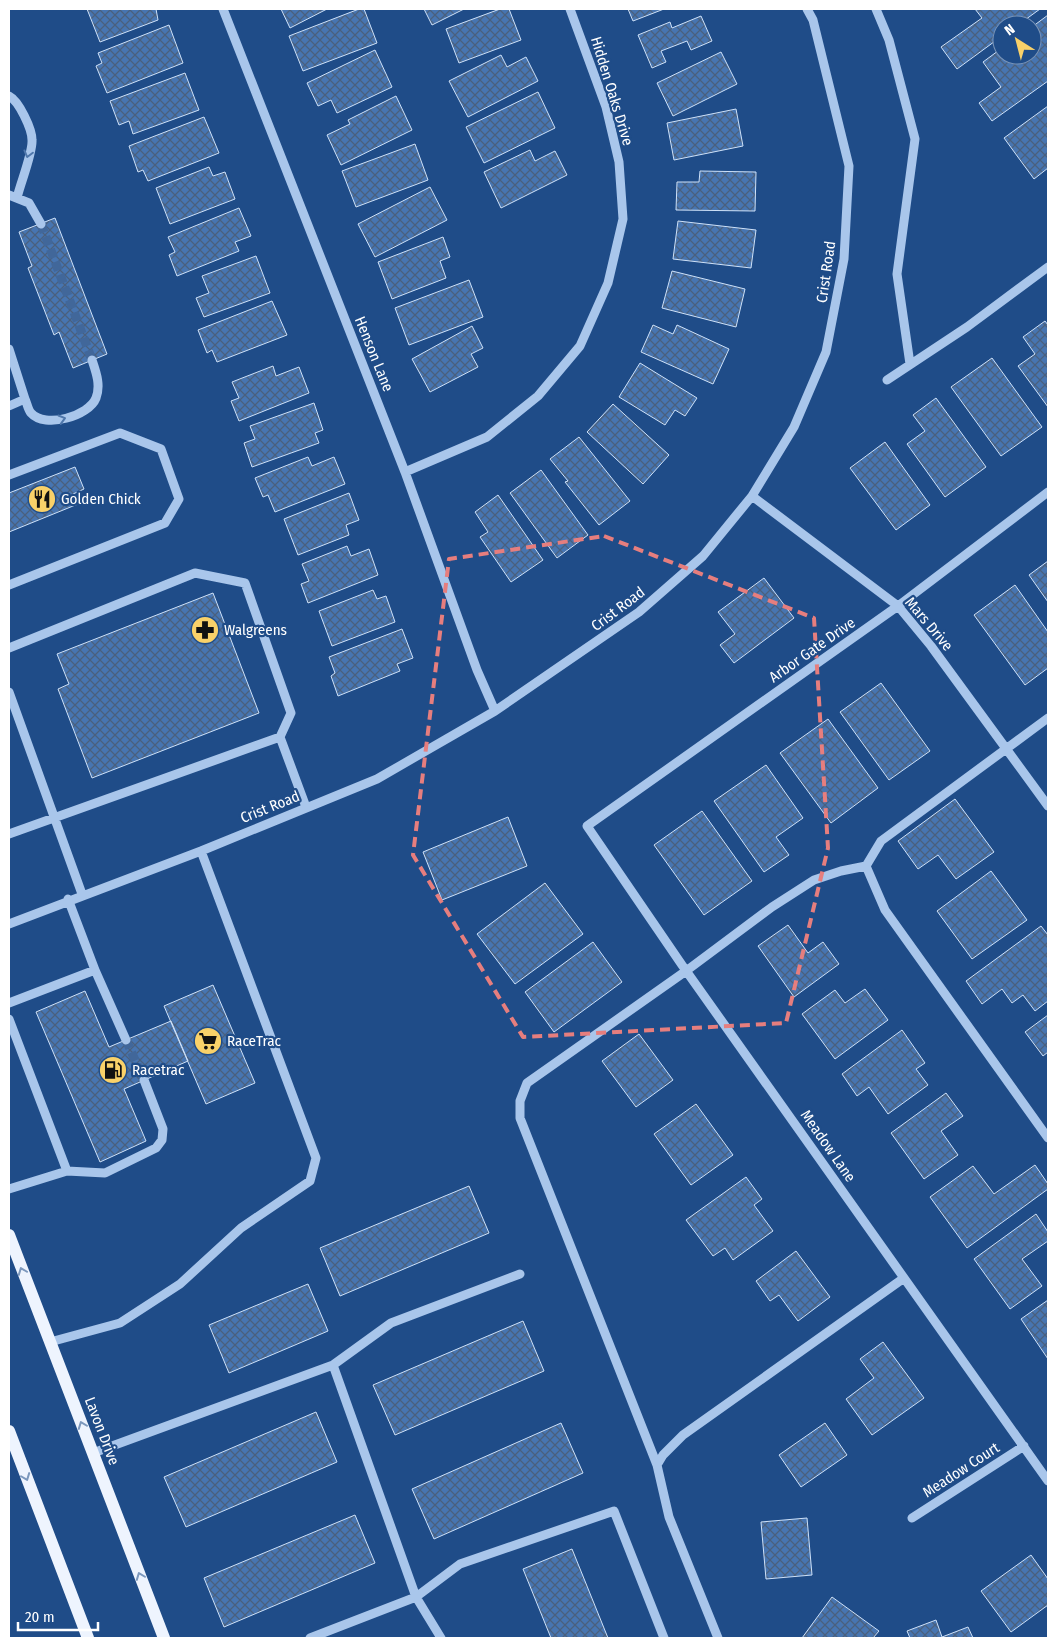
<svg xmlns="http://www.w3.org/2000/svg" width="1057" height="1647" viewBox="0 0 1057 1647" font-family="'Fira Sans Condensed',sans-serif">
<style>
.building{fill:url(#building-cross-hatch);stroke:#cee1f8}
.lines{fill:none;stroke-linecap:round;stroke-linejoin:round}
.minor-tunnel{stroke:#41679a;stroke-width:9;stroke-dasharray:9 4.5;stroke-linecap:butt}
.minor{stroke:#a9c6eb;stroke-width:9}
.major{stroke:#eef4fe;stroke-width:12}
.oneway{stroke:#4f77ab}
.oneway2{stroke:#7c98bd}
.marked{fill:none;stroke:#e67e7e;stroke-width:4;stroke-dasharray:10 6;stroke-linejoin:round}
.labels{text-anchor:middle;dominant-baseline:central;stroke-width:4.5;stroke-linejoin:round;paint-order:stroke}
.street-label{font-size:15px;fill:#fff;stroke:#1f4c88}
.poi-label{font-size:15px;fill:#fff;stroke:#1f4c88;text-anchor:start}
</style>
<defs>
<pattern id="building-cross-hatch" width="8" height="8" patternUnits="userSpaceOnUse" patternTransform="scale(1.25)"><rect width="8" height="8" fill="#4775b1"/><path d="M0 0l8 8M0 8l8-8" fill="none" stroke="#4a607e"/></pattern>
</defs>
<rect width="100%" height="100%" fill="#1f4c88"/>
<path class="building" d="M87,9H156L158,20L100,42Z
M281,9H327L290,28Z
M359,9H364L377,43L303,71L289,36Z
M424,9H464L432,25Z
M500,9H509L521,40L459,63L446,29Z
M628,9H664L633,21Z
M975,9H1040L1018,25H1002V36L957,69L941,47L982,18Z
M1048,15V81L992,121L979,103L1001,87L983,62L1002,48V55H1032V27Z
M701,16L712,41L691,50L687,41L661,51L666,62L652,68L638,35L670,22L672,28Z
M169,25L183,63L107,93L96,66L102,63L98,53Z
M375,50L392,87L337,113L331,100L318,106L307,83Z
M721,52L737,84L673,116L657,83Z
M501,55L507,67L526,57L538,81L468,117L449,81Z
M185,73L199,110L133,134L129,121L119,125L110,101Z
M538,92L555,128L484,163L466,127Z
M396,96L412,130L341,165L327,135L350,124L348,120Z
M1048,106V168L1034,179L1004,138Z
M736,109L743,146L674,160L667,123Z
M204,117L219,153L148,181L143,170L138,172L129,146Z
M415,144L428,180L356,207L342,171Z
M530,150L535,161L555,151L567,175L501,208L484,172Z
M209,167L213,176L225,172L235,199L170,224L156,188Z
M700,171L756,172L755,211L676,210L677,182H699Z
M430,187L447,220L375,257L358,224Z
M239,208L251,236L235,242L239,251L177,276L169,255L175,252L168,237Z
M55,218L107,354L73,368L59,332L54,335L28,268L32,266L19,232Z
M678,221L756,230L751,268L673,259Z
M443,237L450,257L440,261L446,278L392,299L378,262Z
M256,256L270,293L204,317L196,298L209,293L202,276Z
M672,271L745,289L736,327L662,308Z
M469,280L483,317L409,345L395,308Z
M272,301L287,335L217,362L212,350L207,353L198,330Z
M1045,321L1048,325V407L1018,366L1035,354L1023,337Z
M653,325L673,334L677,325L729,349L713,384L641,352Z
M472,326L483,348L471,354L478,367L430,392L412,359Z
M992,358L1042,427L1001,456L951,387Z
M640,363L697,398L685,416L675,410L665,425L619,397Z
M273,366L276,376L299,367L309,393L239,421L231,401L239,398L232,382Z
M936,398L986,467L945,497L907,444L925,431L913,415Z
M314,403L323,430L315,433L319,443L252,467L244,443L255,439L250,426Z
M613,404L669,455L643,484L587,432Z
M579,437L630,501L599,525L565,482L568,481L550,459Z
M885,442L930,505L896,530L850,468Z
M308,457L312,466L334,457L345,484L275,512L268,495L263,497L255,478Z
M75,467L84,489L73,494L78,504L9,532V493Z
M541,470L588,535L557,558L510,493Z
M349,493L359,520L346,525L349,535L298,555L284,519Z
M498,495L543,560L511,582L480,537L488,532L475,512Z
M347,546L351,556L369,549L378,575L308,603L301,584L309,581L302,564Z
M1048,561V602L1029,575Z
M764,578L794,618L734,663L720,645L735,634L718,612Z
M1015,585L1048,632V668L1025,685L974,615Z
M373,590L377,599L386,596L395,622L332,646L319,611Z
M213,593L259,713L92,778L58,689L69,684L57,654Z
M402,629L413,658L397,664L400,671L338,696L331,676L335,673L329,657Z
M881,683L930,751L889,780L840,712Z
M828,719L878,788L831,823L780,753Z
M766,765L803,818L776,837L789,855L764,872L714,801Z
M955,799L994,852L956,879L938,855L918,869L898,841Z
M702,811L752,881L704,915L654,845Z
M508,817L527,866L442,900L423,852Z
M991,871L1027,920L972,959L937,911Z
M545,883L583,934L515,984L477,934Z
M788,925L808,953L823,942L839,964L794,997L758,946Z
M1041,926L1048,935V1001L1035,1011L1023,995L1012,1003L1002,989L982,1004L966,981Z
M593,942L622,982L554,1032L525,992Z
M213,985L255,1083L206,1104L164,1006Z
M865,989L888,1020L835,1059L802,1014L835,990L845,1003Z
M85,991L109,1047L171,1021L188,1061L124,1089L146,1141L100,1162L36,1012Z
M1048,1015V1052L1043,1056L1025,1032Z
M902,1030L925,1063L916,1069L928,1085L888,1114L869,1087L857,1096L842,1074Z
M639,1034L673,1080L636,1107L602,1061Z
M946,1093L963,1116L941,1131L958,1155L924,1179L891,1133Z
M696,1104L733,1155L691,1185L654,1134Z
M1035,1165L1048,1184V1189L967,1248L930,1197L973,1166L994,1194Z
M746,1177L762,1199L754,1205L773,1231L733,1260L725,1248L713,1256L686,1220Z
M469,1186L489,1233L340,1296L320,1248Z
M1036,1214L1048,1232V1241L1022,1259L1042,1286L1010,1309L974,1259Z
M796,1251L830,1297L798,1321L779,1295L770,1301L756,1281Z
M308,1284L328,1331L229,1373L209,1325Z
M1048,1300V1359L1021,1319Z
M523,1321L544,1371L395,1435L373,1385Z
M883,1342L924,1398L872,1435L846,1399L874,1378L860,1359Z
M316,1412L337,1462L186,1527L164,1477Z
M561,1423L583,1473L434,1539L412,1489Z
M825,1423L847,1455L801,1487L779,1455Z
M355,1515L375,1563L224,1627L204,1578Z
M807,1518L812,1575L766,1579L761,1522Z
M572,1549L608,1638H551L523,1569Z
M1031,1555L1048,1579V1605L1011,1632L981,1591Z
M832,1597L879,1631L873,1638H802Z
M936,1620L942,1637L968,1627L973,1638H910L907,1631Z"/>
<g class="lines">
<path class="minor-tunnel" d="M41,224L92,360
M126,1040L144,1080"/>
<path class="minor" d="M223,9L405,472L477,670L495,711
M876,9L889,40L915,139L897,274L910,364
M9,96C19,101 32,129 32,140C33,153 20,184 17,198
M9,195L29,203L41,224
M9,349L25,399L9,406
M887,380L967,327L1048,267
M25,399C27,403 28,410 31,413C45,429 89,416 96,398C101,385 96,372 92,360
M405,472L487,437L538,396L580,346L608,283L623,219L619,162L606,107L570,9
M9,475L120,433L161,449L179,499L165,523L9,585
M1048,492L898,606L587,826L682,965L1048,1481
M752,496L898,606L931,646L1048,806
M9,648L195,573L245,583L291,713L280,737L306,807
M9,692L82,894
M9,834L280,737
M866,866L885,910L1048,1138
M9,924L201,851L377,779L495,711L639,612L703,556L752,496L794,427L826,352L844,259L849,166L813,20L807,9
M95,970L126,1040
M9,1003L95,970L68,899
M9,1019L67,1171L9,1189
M67,1171L105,1173L156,1148L162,1140L163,1129L144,1080
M50,1342L120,1323L180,1284L241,1228L310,1181L316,1158L201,851
M93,1453L333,1365L391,1323L520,1274
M657,1465L520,1118V1101L527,1083L686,971L772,907L814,880L841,871L866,866L881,841L1048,718
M912,1518L1024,1446
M310,1638L416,1597L333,1365
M441,1638L416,1597L460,1564L614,1511L664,1638
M718,1638L669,1517L657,1465L663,1455L683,1435L904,1278"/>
<path class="major" d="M9,1235L164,1638
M9,1431L88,1638"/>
</g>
<defs><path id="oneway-chevron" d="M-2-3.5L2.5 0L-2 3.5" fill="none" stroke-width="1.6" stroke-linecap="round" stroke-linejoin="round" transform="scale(1.25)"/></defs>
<g class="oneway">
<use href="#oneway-chevron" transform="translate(28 154) rotate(105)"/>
<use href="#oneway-chevron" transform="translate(62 419) rotate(-16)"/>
</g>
<g class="oneway2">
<use href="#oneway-chevron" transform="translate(22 1271) rotate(-111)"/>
<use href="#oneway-chevron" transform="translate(82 1425) rotate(-111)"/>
<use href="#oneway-chevron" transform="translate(26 1477) rotate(69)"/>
<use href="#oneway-chevron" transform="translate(140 1576) rotate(-111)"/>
</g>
<path class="marked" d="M604,536L814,618L828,848L786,1023L523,1037L413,855L449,559Z"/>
<defs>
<symbol id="restaurant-disc" viewBox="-11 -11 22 22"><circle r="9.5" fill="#f9d169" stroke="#1f4c88"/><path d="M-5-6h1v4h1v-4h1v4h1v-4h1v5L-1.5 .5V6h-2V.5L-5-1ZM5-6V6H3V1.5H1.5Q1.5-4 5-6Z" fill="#111"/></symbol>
<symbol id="pharmacy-disc" viewBox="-11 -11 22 22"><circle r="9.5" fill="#f9d169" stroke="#1f4c88"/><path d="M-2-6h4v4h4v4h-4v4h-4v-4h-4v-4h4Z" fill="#111"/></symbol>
<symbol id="supermarket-disc" viewBox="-11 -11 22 22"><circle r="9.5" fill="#f9d169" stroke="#1f4c88"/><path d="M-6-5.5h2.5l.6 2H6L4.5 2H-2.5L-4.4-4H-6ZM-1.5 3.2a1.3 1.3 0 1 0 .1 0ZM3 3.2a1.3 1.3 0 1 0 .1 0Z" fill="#111"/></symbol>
<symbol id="fuel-disc" viewBox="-11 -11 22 22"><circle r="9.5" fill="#f9d169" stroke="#1f4c88"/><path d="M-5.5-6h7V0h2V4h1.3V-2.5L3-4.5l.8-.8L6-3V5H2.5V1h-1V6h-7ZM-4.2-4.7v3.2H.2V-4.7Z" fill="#111"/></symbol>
</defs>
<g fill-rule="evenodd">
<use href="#restaurant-disc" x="26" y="483" width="32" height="32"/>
<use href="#pharmacy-disc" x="189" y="614" width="32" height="32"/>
<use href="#supermarket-disc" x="192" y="1025" width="32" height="32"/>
<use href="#fuel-disc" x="97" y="1054" width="32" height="32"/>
</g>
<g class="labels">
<g class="street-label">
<text transform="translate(612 91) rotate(73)">Hidden Oaks Drive</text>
<text transform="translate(826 272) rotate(-82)">Crist Road</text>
<text transform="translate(374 354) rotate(68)">Henson Lane</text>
<text transform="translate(618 609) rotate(-37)">Crist Road</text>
<text transform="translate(929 624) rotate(50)">Mars Drive</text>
<text transform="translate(812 650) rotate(-35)">Arbor Gate Drive</text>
<text transform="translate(270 807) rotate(-22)">Crist Road</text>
<text transform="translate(828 1146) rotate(55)">Meadow Lane</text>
<text transform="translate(102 1431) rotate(69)">Lavon Drive</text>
<text transform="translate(961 1470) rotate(-33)">Meadow Court</text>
</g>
<g class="poi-label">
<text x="61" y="499">Golden Chick</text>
<text x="224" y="630">Walgreens</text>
<text x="227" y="1041">RaceTrac</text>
<text x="132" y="1070">Racetrac</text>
</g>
</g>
<rect width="1057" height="1647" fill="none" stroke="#ffffff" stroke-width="20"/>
<g transform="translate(1017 40) rotate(324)"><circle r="24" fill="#1f4c88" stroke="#7994b8"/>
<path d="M0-4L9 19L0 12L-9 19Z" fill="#f9d169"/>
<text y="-8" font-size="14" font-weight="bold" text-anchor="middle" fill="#ffffff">N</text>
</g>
<path d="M18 1622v8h80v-8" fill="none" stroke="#ffffff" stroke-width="2.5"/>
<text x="25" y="1622" font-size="15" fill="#ffffff" stroke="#1f4c88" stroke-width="4" paint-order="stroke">20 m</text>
</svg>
